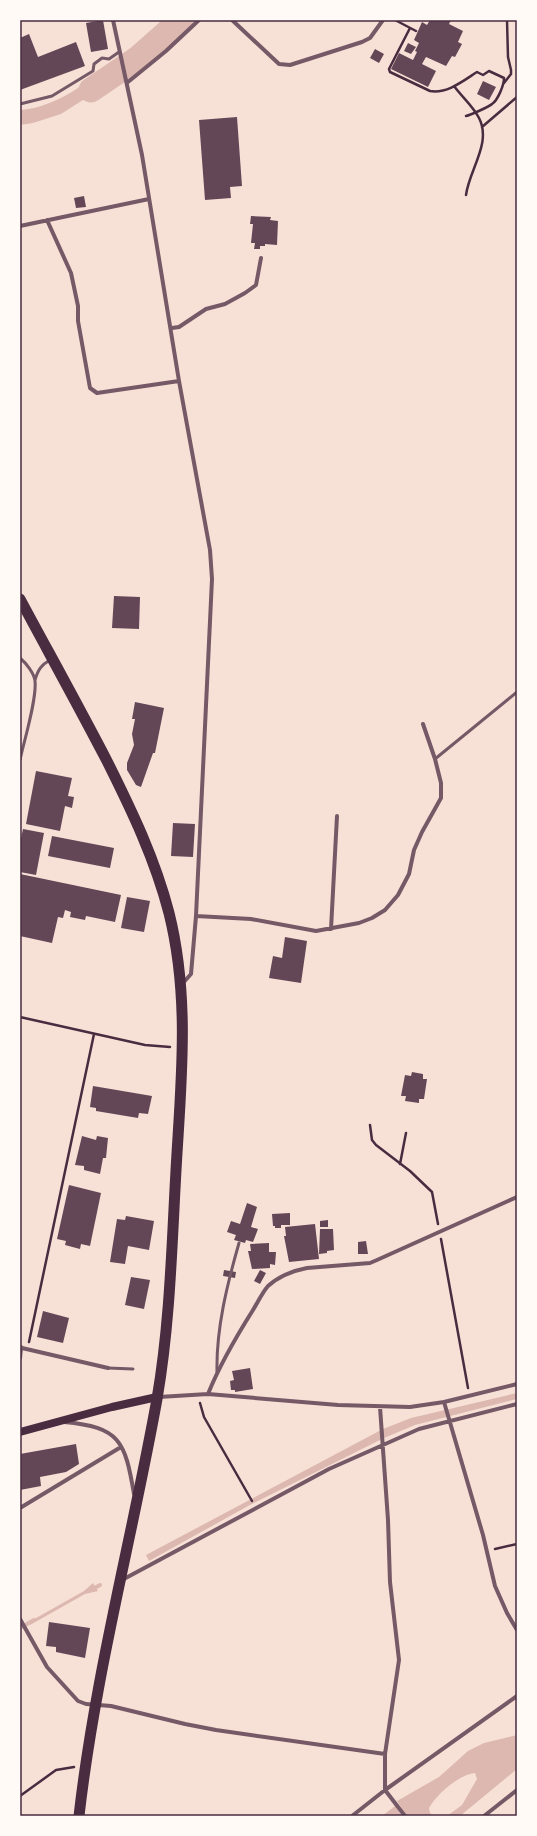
<svg xmlns="http://www.w3.org/2000/svg" width="537" height="1836" viewBox="0 0 537 1836" font-family="Lora,serif">
<style>
.water{fill:#dcb8b0}
.lines{fill:none;stroke-linecap:round;stroke-linejoin:round}
.stream{stroke:#dcb8b0;stroke-width:4}
.river{stroke:#dcb8b0;stroke-width:25}
.building{fill:#644757}
.path{stroke:#4a2c40;stroke-width:2.5}
.service{stroke:#755966;stroke-width:3}
.minor{stroke:#755966;stroke-width:4}
.secondary{stroke:#4a2c40;stroke-width:8}
.trunk{stroke:#4a2c40;stroke-width:11}
.neatline{fill:none;stroke:#4a2c40;stroke-width:1.5}
</style>
<rect width="100%" height="100%" fill="#f7e1d7"/>
<path class="water" d="M172,20H191L133,71L129,68L128,55L157,34Z
M116,62L119,77L61,114L33,123L20,125V110C58,107 86,82 116,62Z
M517,1393V1399L415,1425L384,1438L248,1506L149,1561L146,1555L383,1429L411,1418Z
M93,1583L98,1591L85,1594L30,1625L29,1622L84,1591Z
M517,1735V1769L460,1816H447L462,1805L477,1779L475,1773C458,1775 437,1794 429,1808L430,1813L434,1816H407L397,1801L439,1777L468,1751L484,1743Z
M395,1806L402,1816H382Z"/>
<g class="lines">
<path class="stream" d="M91,1590L100,1585
M20,1628L34,1620"/>
<path class="river" d="M91,90L138,58L181,20"/>
</g>
<path class="building" d="M103,20L108,49L91,52L86,23Z
M430,20H451L449,24L463,31L458,42L462,44L455,57L452,56L446,66L426,57L422,64L436,71L428,87L391,69L399,53L413,60L417,52L415,51L419,43L414,40L422,22L427,25Z
M29,34L38,57L76,42L85,66L20,90V38Z
M408,43L416,47L411,54L404,51Z
M375,49L384,54L379,63L370,58Z
M483,81L496,87L489,100L477,94Z
M237,117L242,186L230,187L231,198L205,200L199,120Z
M84,196L86,207L76,208L74,198Z
M251,216L271,217L270,220L278,221L277,245L265,244V246H260V249H254L255,243H251L253,224H250Z
M114,596L140,597L139,629L112,628Z
M135,702L164,708L155,753H153L141,787L136,785L127,770V763L134,745L132,734L135,719H132Z
M36,771L72,778L68,796L74,797L72,808L65,806L60,831L26,824Z
M173,823L195,824L193,857L171,856Z
M23,829L44,833L36,875L20,872V843Z
M52,836L114,848L110,868L48,856Z
M20,874L121,895L115,922L86,916L85,920L70,917L71,912L65,910L63,918L58,917L52,943L20,936Z
M127,897L150,901L144,932L121,928Z
M285,937L307,941L301,983L269,978L273,956L282,958Z
M412,1072L423,1074V1079H427L424,1099H419V1103L405,1101L406,1096H401L405,1075L411,1076Z
M93,1086L152,1096L148,1114L139,1113L138,1118L96,1111V1108L90,1107Z
M82,1136L96,1140L97,1136L108,1138L106,1158H103L100,1174L84,1170V1166L75,1165Z
M69,1185L101,1193L90,1246L81,1244L80,1249L65,1245L66,1241L57,1239Z
M247,1203L257,1207L251,1227L258,1229L253,1242L246,1240L245,1243L234,1240L236,1235L227,1232L231,1221L240,1224Z
M290,1213V1225H281V1228H275V1226H273L272,1214Z
M126,1216L154,1221L149,1250L128,1246L125,1264L110,1262L117,1219L125,1220Z
M328,1220V1227H320V1221Z
M315,1224L319,1259L289,1262L284,1236H286L285,1227Z
M320,1229H333L334,1250L327,1251V1253L319,1254Z
M366,1241L368,1254H358V1242Z
M269,1243V1252H276L275,1265L270,1264V1268L252,1269L248,1251H251L250,1244Z
M224,1270L236,1272L235,1278L223,1276Z
M260,1270L266,1273L260,1284L254,1281Z
M131,1277L150,1280L144,1309L125,1305Z
M43,1311L69,1318L63,1343L37,1337Z
M250,1368L253,1389L235,1392V1390H231L230,1381L234,1380L232,1371Z
M76,1444L79,1464L66,1472L40,1477L41,1486L20,1490V1454Z
M49,1622L90,1628L85,1658L56,1652V1647L46,1646Z"/>
<g class="lines">
<path class="path" d="M395,20L416,31
M410,28L389,69L390,72L430,91C447,94 463,81 477,72L483,75L489,71L504,78C504,85 498,100 492,104C489,107 470,115 466,116
M504,83L511,74V70L508,57L507,20
M454,86C462,97 473,106 479,118C492,143 469,170 466,195
M482,127L517,97
M20,1017L145,1045L170,1047
M370,1125L372,1140L376,1145L410,1171L432,1192L438,1224
M400,1164L406,1133
M441,1239L468,1388
M29,1342L94,1034
M200,1403L204,1417L252,1501
M495,1549L517,1544
M20,1796L56,1770L74,1767"/>
<path class="service" d="M20,104L52,96L93,71L94,64L102,58L109,59L119,52
M20,658C26,663 34,673 35,681C37,699 24,741 20,760
M35,680C38,670 41,665 50,660
M435,759L517,692
M108,1368L133,1369
M217,1372C216,1329 227,1285 239,1243"/>
<path class="minor" d="M113,20L142,155L179,381L210,550L212,579L196,916L191,974L183,983
M232,20L279,64L290,65L362,42L370,38L383,20
M128,82L166,51L199,20
M47,220L71,273L78,306V321L90,388L97,393L179,381
M20,226L149,199
M172,328L179,327L206,309L225,304L245,293L256,285L261,258
M196,916L251,919L316,931L359,923L372,918L385,910L398,895L409,874L414,850L422,832L441,798V783L435,759L423,724
M331,929L337,816
M22,1348L108,1368
M20,1358L21,1347
M208,1394C220,1364 236,1337 253,1310C258,1302 262,1293 268,1286C279,1276 292,1271 307,1268L370,1263L377,1260L517,1197
M159,1397L208,1394L338,1405L410,1407L444,1402L517,1384
M444,1402L483,1535L495,1586L507,1613L517,1630
M380,1407L388,1520L390,1582L399,1660L385,1754V1790L405,1816
M64,1422C120,1427 125,1441 134,1494
M20,1508L121,1447
M122,1580L329,1469L419,1429L517,1404
M20,1619L47,1667L78,1701L86,1704L111,1706L185,1724L216,1730L385,1754
M352,1816L385,1790L517,1696
M484,1816L517,1790"/>
<path class="secondary" d="M20,1432L112,1407L157,1397"/>
<path class="trunk" d="M20,599C49,653 79,707 107,761C132,811 155,859 169,913C189,993 182,1072 177,1153C172,1234 171,1318 157,1399C132,1538 95,1675 79,1816"/>
</g>
<rect width="537" height="1836" fill="none" stroke="#fffaf5" stroke-width="42"/>
<rect x="21" y="21" width="495" height="1794" class="neatline"/>
</svg>
